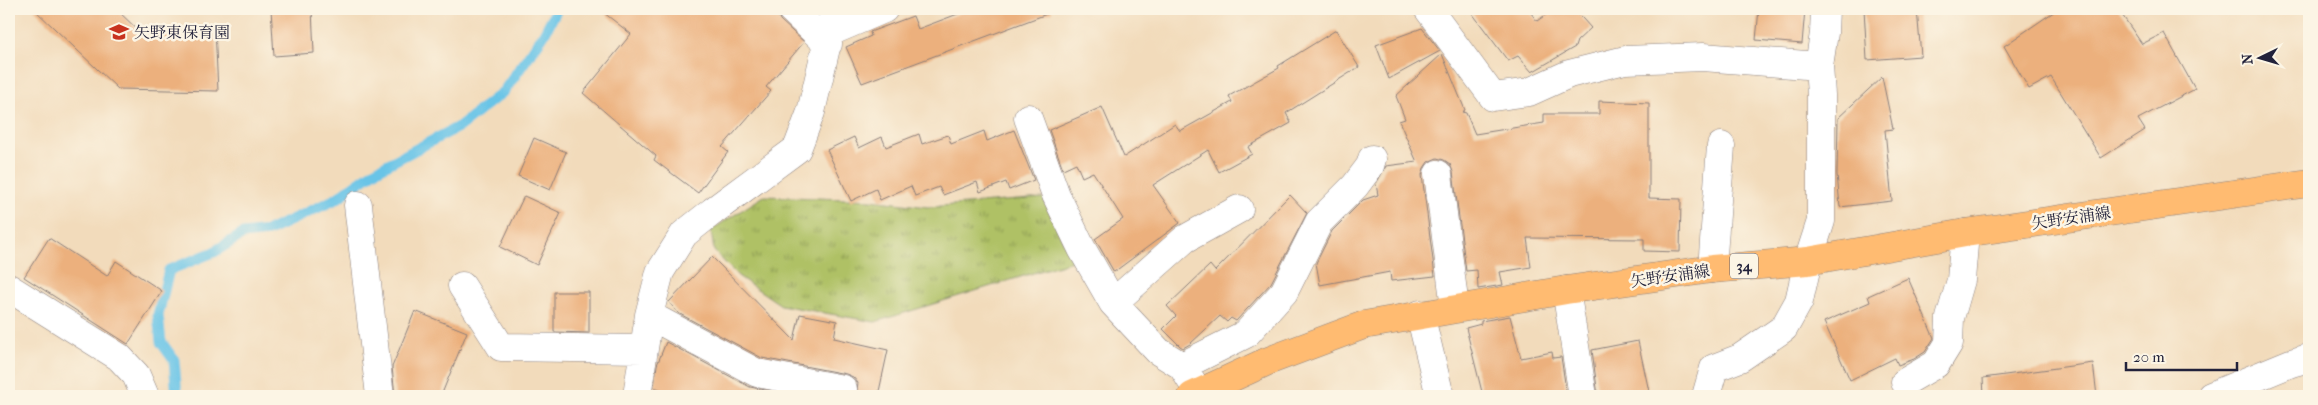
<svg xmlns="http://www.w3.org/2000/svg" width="2318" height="405" viewBox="0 0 2318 405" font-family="'IM FELL French Canon','Noto Serif JP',serif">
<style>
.park{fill:url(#park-tufts);stroke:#687250}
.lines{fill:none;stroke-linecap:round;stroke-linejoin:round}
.stream{stroke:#69c4e7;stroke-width:11}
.building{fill:#ecb07d}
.minor-casing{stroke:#8a7e7b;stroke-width:29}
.major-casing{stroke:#8a7e7b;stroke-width:29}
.minor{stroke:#fff;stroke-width:28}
.major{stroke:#ffbb71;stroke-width:28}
.labels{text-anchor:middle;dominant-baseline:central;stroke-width:5;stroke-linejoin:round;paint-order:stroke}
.shield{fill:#fcf5e5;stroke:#63616e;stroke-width:1}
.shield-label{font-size:15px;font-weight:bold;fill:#22223b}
.poi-label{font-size:16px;fill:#22223b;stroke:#fcf5e5;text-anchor:start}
.street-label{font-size:16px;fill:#22223b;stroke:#fcf5e5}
</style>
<defs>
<pattern id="park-tufts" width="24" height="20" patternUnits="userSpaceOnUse" patternTransform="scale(1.25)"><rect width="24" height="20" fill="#afc165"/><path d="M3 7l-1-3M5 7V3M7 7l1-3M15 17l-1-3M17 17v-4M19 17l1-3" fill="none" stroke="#8e9c54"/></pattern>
</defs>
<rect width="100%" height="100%" fill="#fcf5e5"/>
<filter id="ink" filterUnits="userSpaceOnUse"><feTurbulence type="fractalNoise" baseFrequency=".02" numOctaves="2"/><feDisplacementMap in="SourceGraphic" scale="10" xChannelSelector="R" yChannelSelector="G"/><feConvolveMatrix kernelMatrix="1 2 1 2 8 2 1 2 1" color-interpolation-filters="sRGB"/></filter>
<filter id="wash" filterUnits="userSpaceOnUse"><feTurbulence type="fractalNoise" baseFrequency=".0096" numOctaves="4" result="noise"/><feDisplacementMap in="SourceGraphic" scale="20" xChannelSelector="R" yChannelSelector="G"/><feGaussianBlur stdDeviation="1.12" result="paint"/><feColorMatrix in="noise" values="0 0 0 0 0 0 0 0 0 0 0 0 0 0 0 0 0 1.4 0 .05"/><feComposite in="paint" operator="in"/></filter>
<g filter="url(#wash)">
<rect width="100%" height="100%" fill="#f2dbbb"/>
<path class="park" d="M764,196L871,200L928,207L1043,198L1072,261L875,322L781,305L738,276L714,251L711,230Z"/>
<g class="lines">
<path class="stream" d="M177,396L174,360L161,342L158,315L169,270L214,252L243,234L268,231L336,199L375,171L460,126L504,91L544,34L557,9"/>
</g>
<g id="blocks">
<path class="building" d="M34,9H116L141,33L215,29L218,91L118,89Z
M271,9H312L314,53L274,56Z
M599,9H776L780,20L804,42L766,87L771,91L722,147L728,152L698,193L654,160L656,156L583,93L631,34Z
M971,9H1051L1052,12L862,83L846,47L871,36L870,32L913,16L918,29Z
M1469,9H1528L1537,21L1554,9H1574L1591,28L1577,41L1575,47L1532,72L1518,56L1508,61Z
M1759,9H1805L1802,44L1756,40Z
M1864,9H1917L1921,56L1867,60Z
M2058,9H2118L2142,44L2164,33L2195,89L2138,119L2145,130L2101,158L2051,77L2029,89L2004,46Z
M1422,28L1440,51L1389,79L1376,45Z
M1336,30L1359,67L1286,113L1291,123L1248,147L1252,154L1219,172L1208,150L1153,185L1180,223L1114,272L1095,239L1123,219L1093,172L1082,177L1076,163L1063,169L1049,130L1102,107L1124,157L1175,124L1180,131L1232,102L1229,96L1279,68L1278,66Z
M1442,54L1465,110L1462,112L1466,113L1475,134L1544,123V114H1599V101L1649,103V198L1681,199L1680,252L1644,251V239L1527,238L1531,267L1500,272L1503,285L1478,289L1477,270L1466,271L1453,172L1450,164L1444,160L1437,158L1428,162L1424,168L1422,175L1435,276L1391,281L1390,272L1320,285L1316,263L1332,231L1363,200L1378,195L1376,184L1386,166L1417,162L1399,121L1405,119L1396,96Z
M1882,77L1893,129L1885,130L1892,201L1840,207L1837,174L1838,118Z
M1014,130L1034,180L1009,190L1006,182L980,192L977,182L943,195L939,187L915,196L911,186L880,200L876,189L851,201L827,150L854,137L859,148L882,137L886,147L919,134L922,144L948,135L951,144L984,131L987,141Z
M534,138L566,152L550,190L518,176Z
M1290,195L1307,213L1271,283L1236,321L1231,318L1227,322L1220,316L1190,344L1183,348L1180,346L1163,329L1176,316L1167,306L1210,265L1215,271Z
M524,196L561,213L537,265L500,247Z
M49,238L107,276L116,261L162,291L128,344L24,277Z
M712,257L794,340L800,314L837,321L834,338L888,350L878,396H856L858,383L853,377L846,374L762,358L678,313L669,302Z
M1908,278L1934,338L1925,352L1914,359L1898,365L1895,358L1850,380L1824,322L1870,302L1868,296Z
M554,292H589V333L554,332Z
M415,311L467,332L441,396H395L392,367Z
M1510,316L1521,358L1552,352L1553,358L1561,357L1567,396H1483L1466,328L1481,324V321Z
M1638,341L1650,396H1598L1592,350Z
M666,342L750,387L797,396H678L654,387L657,365Z
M2093,363L2097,396H1984L1983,378Z"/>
</g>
</g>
<g filter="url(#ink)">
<use href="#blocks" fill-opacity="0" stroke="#8a7e7b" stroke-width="1"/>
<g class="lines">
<defs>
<path id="minor" d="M791,9L828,44
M1428,9L1493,97L1529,92L1569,74L1625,60L1703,57L1819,66
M830,32L884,9
M1028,118L1056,195L1082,249L1113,303L1158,351L1182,366L1199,393
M1438,174L1455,308
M358,205L380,396
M1712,269L1721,146
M462,286L501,347L643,349
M9,288L119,357L136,375L145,396
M1566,290L1583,396
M1113,303L1185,239L1239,209
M1420,314L1440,396
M649,315L757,373L843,389
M1182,366L1246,334L1284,292L1319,222L1355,186L1370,166L1372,159
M1905,382L1936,364L1949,343L1950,318L1961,280L1965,233
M637,396L649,315L660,272L684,234L713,211L797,149L811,112L835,9
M1706,396L1714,368L1740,358L1784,328L1799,301L1808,261L1821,221V95L1819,66L1824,33L1825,9
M2211,396L2291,363L2309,358"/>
<path id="major" d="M1192,396L1268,361L1364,325L1566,290L1712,269L1808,261L1965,233L2309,183"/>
</defs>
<use href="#minor" class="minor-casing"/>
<use href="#major" class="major-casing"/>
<use href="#minor" class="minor"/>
<use href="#major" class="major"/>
</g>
</g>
<defs>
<symbol id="school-bare" viewBox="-9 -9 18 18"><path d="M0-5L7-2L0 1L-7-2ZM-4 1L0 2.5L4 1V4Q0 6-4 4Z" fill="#c8321e" stroke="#fcf5e5" stroke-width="2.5" paint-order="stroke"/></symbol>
</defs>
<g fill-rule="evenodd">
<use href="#school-bare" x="105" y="18" width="28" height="28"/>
</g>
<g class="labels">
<rect class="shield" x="1730" y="253.5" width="28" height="25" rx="4"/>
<g class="shield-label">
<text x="1744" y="266">34</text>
</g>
<g class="poi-label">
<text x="134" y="32">矢野東保育園</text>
</g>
<g class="street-label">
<text transform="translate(2071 218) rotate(-8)">矢野安浦線</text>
<text transform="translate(1670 276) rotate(-8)">矢野安浦線</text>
</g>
</g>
<rect width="2318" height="405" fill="none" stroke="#fcf5e5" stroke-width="30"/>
<g transform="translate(2260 58) rotate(265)" stroke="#fcf5e5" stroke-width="4" paint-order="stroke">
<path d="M0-4L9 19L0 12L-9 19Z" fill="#22223b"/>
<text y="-8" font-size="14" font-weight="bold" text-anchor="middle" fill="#22223b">N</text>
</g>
<path d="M2126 362v8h111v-8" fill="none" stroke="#22223b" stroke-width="2.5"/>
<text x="2133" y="362" font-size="15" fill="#22223b" stroke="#fcf5e5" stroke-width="4" paint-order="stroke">20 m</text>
</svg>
